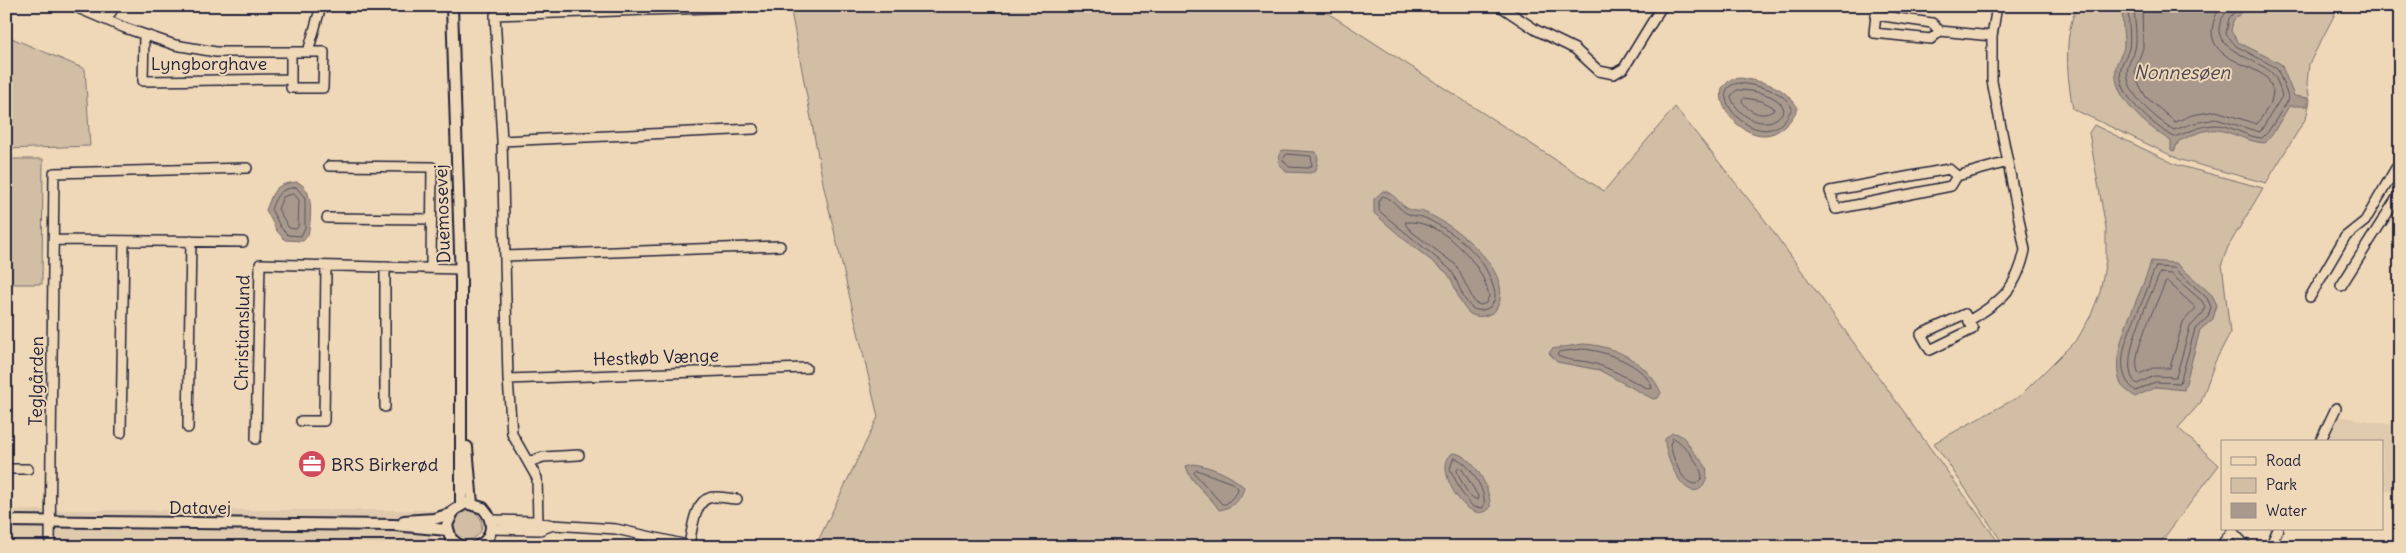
<svg xmlns="http://www.w3.org/2000/svg" width="2406" height="553" viewBox="0 0 2406 553" font-family="Delius,sans-serif">
<style>
.built{fill:#e0caae}
.green{fill:#d1bea5;stroke:#7a7070}
.water{fill:#a9998d;stroke:#73696c}
.lines{fill:none;stroke-linecap:round;stroke-linejoin:round}
.shore{stroke:#58525c;stroke-width:1}
.minor-casing{stroke:#22223b;stroke-width:12}
.tertiary-casing{stroke:#22223b;stroke-width:14}
.minor{stroke:#efd8b7;stroke-width:9}
.tertiary{stroke:#efd8b7;stroke-width:10}
.labels{text-anchor:middle;dominant-baseline:central;stroke-width:4;stroke-linejoin:round;paint-order:stroke}
.street-label{font-size:18px;fill:#22223b;stroke:#efd8b7}
.poi-label{font-size:18px;fill:#22223b;stroke:#efd8b7;text-anchor:start}
.water-label{font-size:19px;font-style:italic;fill:#4a4654;stroke:#efd8b7}
</style>
<rect width="100%" height="100%" fill="#efd8b7"/>
<filter id="ink" filterUnits="userSpaceOnUse"><feTurbulence type="fractalNoise" baseFrequency=".02" numOctaves="2"/><feDisplacementMap in="SourceGraphic" scale="10" xChannelSelector="R" yChannelSelector="G"/><feConvolveMatrix kernelMatrix="1 2 1 2 8 2 1 2 1" color-interpolation-filters="sRGB"/></filter>
<g filter="url(#ink)">
<path class="built" d="M2337,416L2400,426V493L2382,490V442H2325Z
M6,510H434L432,547H6Z"/>
<path class="green" d="M790,6H1317L1604,191L1675,107L1761,215L2002,547H815L878,417L824,188Z
M2077,6H2339L2309,64L2307,83L2310,101L2306,118L2266,183L2181,160L2073,109C2067,77 2063,37 2077,6Z
M9,37L85,69L90,146L6,149V40Z
M2094,125L2177,165L2263,188L2228,247L2222,263L2230,333L2215,362L2201,402L2178,428L2219,465L2157,547H2052L2002,542L1934,443L2020,396L2078,338L2091,315L2100,292L2106,260V228L2089,133Z
M6,159H43L42,284H6Z
M452 525a15 15 0 1 1 30 0a15 15 0 1 1-30 0Z"/>
<path class="water" d="M2123,6H2247L2233,21L2231,31L2238,42L2281,64L2294,96L2308,98V106H2289L2272,135L2265,143C2248,142 2235,133 2218,130C2206,128 2190,136 2179,141L2174,151L2171,150V141C2148,127 2111,98 2116,67C2117,59 2124,53 2124,45C2124,32 2121,19 2123,6Z
M1741,78C1767,83 1783,85 1798,108C1792,119 1786,128 1774,133C1751,143 1716,114 1722,88L1731,79Z
M1284,150L1316,152L1318,158L1316,171L1310,173L1286,172L1278,162L1281,151Z
M297,182C315,188 311,220 308,235L303,241L285,240L277,231L266,210C274,190 274,184 297,182Z
M1383,191C1396,193 1400,207 1411,210C1416,212 1421,210 1426,213C1455,225 1522,276 1494,312C1461,330 1460,290 1447,273L1405,240L1374,213V199Z
M2151,261L2176,263L2212,295L2217,305L2213,319L2200,330L2184,390L2156,387L2135,397C2131,393 2123,389 2121,384C2106,351 2143,294 2151,261Z
M1583,344C1614,345 1649,363 1661,393L1658,398L1653,399L1599,370L1557,362L1549,353L1552,349Z
M1672,433C1683,433 1687,442 1692,450C1696,455 1701,459 1705,465C1710,474 1705,494 1691,490C1677,485 1664,452 1665,439Z
M1453,453C1473,454 1492,490 1490,508C1469,530 1430,466 1453,453Z
M1194,464C1211,467 1230,474 1244,487C1242,499 1232,508 1219,510C1210,495 1190,483 1186,466Z"/>
<g class="lines">
<path class="shore" d="M2128,6C2128,18 2131,38 2129,49C2127,55 2123,60 2121,67C2115,95 2153,125 2174,137C2187,133 2201,125 2216,125C2231,125 2246,137 2262,138L2268,132L2289,99L2277,68L2236,46L2226,34L2229,18L2240,6
M2134,6C2134,20 2138,36 2135,49C2134,56 2129,61 2128,67C2122,92 2156,119 2174,130L2194,123L2216,119L2260,132L2282,96C2280,89 2277,77 2271,72C2249,54 2195,46 2231,6
M2142,6L2143,48L2135,70L2137,81L2146,97L2175,122L2192,115L2216,111L2257,124L2271,103L2273,92C2272,88 2270,82 2267,78C2252,63 2205,60 2213,24C2215,17 2217,12 2221,6
M1741,83C1761,87 1782,89 1792,108C1766,168 1694,85 1741,83Z
M1737,90C1751,90 1780,94 1784,110C1771,134 1738,119 1731,97Z
M1745,98L1762,101L1773,107L1774,110C1763,119 1748,112 1742,101Z
M1287,154L1311,156L1312,166L1308,168L1289,167L1283,160Z
M296,187L305,198V228L301,236L288,235L281,228L271,209C277,194 280,189 296,187Z
M294,194L299,200L298,227L296,229L289,228L278,209L283,197Z
M1383,196C1394,199 1398,209 1408,214C1414,217 1420,215 1427,219C1455,233 1484,254 1493,286C1496,295 1496,300 1490,307C1465,322 1461,283 1450,269L1379,211V201Z
M1406,222C1441,219 1484,264 1489,296L1486,303L1481,305L1475,303L1456,265L1412,232L1406,225Z
M2156,267L2174,268L2207,298L2211,307L2208,317L2195,329L2180,383L2155,382L2136,391C2106,369 2134,322 2145,295C2149,286 2151,275 2156,267Z
M2160,273L2171,274L2202,301L2205,307L2203,313L2190,327L2176,377L2154,376L2137,384C2114,367 2151,295 2160,273Z
M2168,282L2196,308L2183,322L2170,368H2153L2139,374C2128,356 2158,302 2165,283Z
M1583,349C1604,350 1647,366 1652,388L1649,389C1630,380 1608,366 1588,362C1578,360 1565,361 1557,355L1559,352Z
M1673,438C1682,440 1703,468 1702,478L1696,484C1681,484 1673,457 1670,445Z
M1454,458C1468,459 1490,496 1483,508L1473,507L1462,493L1450,469Z
M1459,468L1462,469L1478,496L1477,500C1467,496 1461,481 1457,471Z
M1197,470L1232,483L1238,488L1237,493L1226,504H1222L1194,473Z"/>
<defs>
<path id="minor" d="M73,6L125,28L175,45L216,52H324L323,88H291V52
M1500,6L1536,30L1575,49L1599,71L1614,74L1624,68L1662,6
M106,20L115,6
M1940,31L1931,39L1874,33L1876,15L1932,23L1940,31L1992,36
M144,35L143,81L291,79
M308,52L321,6
M502,141L754,129
M329,166L432,167L431,268
M1957,176L1951,186L1836,209L1830,191L1949,169L1957,176L2008,162
M327,218L431,219
M55,240L243,242
M505,256L780,246
M2341,286L2400,193
M2310,297L2345,237L2365,221L2400,161
M1965,314L1973,329L1930,350L1921,334Z
M1970,320C2002,301 2017,288 2025,250L1992,81V36L1997,6
M508,379L806,368
M385,407V267
M301,421H324L326,266
M188,428L191,241
M121,433L124,241
M256,439L260,264L460,269
M2320,442L2336,408
M529,462L543,457L579,455
M6,469H28
M491,520L534,521L553,525L616,529L696,547
M538,522L537,478L512,434L508,379L502,141L495,15L740,7
M491,529L540,530L553,525
M2223,543L2232,531L2247,547
M689,544C692,532 694,502 709,498C716,495 729,499 737,499
M50,547L54,173L247,168
M2270,547L2278,529"/>
<path id="tertiary" d="M452,6L461,281V505
M467,447L472,504
M6,521L394,525L447,530
M404,521L434,519L450,514
M461,547L451,539L447,525L454,510L466,503L483,508C495,521 494,539 476,547"/>
</defs>
<use href="#minor" class="minor-casing"/>
<use href="#tertiary" class="tertiary-casing"/>
<use href="#minor" class="minor"/>
<use href="#tertiary" class="tertiary"/>
</g>
</g>
<defs>
<symbol id="office-disc" viewBox="-11 -11 22 22"><circle r="9.5" fill="#d1495b" stroke="#efd8b7"/><path d="M-6-3h4V-5.5h4V-3h4V5H-6ZM-1-4.5V-3h2v-1.5ZM-6 0V1H6V0Z" fill="#fff"/></symbol>
</defs>
<g fill-rule="evenodd">
<use href="#office-disc" x="296" y="448" width="32" height="32"/>
</g>
<g class="labels">
<g class="street-label">
<text x="209" y="63">Lyngborghave</text>
<text transform="translate(442 214) rotate(-92)">Duemosevej</text>
<text transform="translate(242 333) rotate(-89)">Christianslund</text>
<text transform="translate(656 357) rotate(-2)">Hestkøb Vænge</text>
<text transform="translate(36 381) rotate(-89)">Teglgården</text>
<text x="200" y="507">Datavej</text>
</g>
<g class="poi-label">
<text x="331" y="464">BRS Birkerød</text>
</g>
<g class="water-label">
<text x="2182" y="72">Nonnesøen</text>
</g>
</g>
<rect width="2406" height="553" fill="none" stroke="#efd8b7" stroke-width="25"/>
<rect x="12" y="12" width="2381" height="528" fill="none" stroke="#22223b" stroke-width="2" filter="url(#ink)"/>
<rect x="2221" y="440" width="162" height="90" fill="#efd8b7" stroke="#9d8f85"/>
<rect x="2231" y="457" width="25" height="8" fill="#efd8b7" stroke="#9d8f85"/>
<text x="2266" y="466" font-size="15" fill="#22223b">Road</text>
<rect x="2231" y="478" width="25" height="15" fill="#d1bea5" stroke="#9d8f85"/>
<text x="2266" y="490" font-size="15" fill="#22223b">Park</text>
<rect x="2231" y="503" width="25" height="15" fill="#a9998d" stroke="#9d8f85"/>
<text x="2266" y="516" font-size="15" fill="#22223b">Water</text>
</svg>
